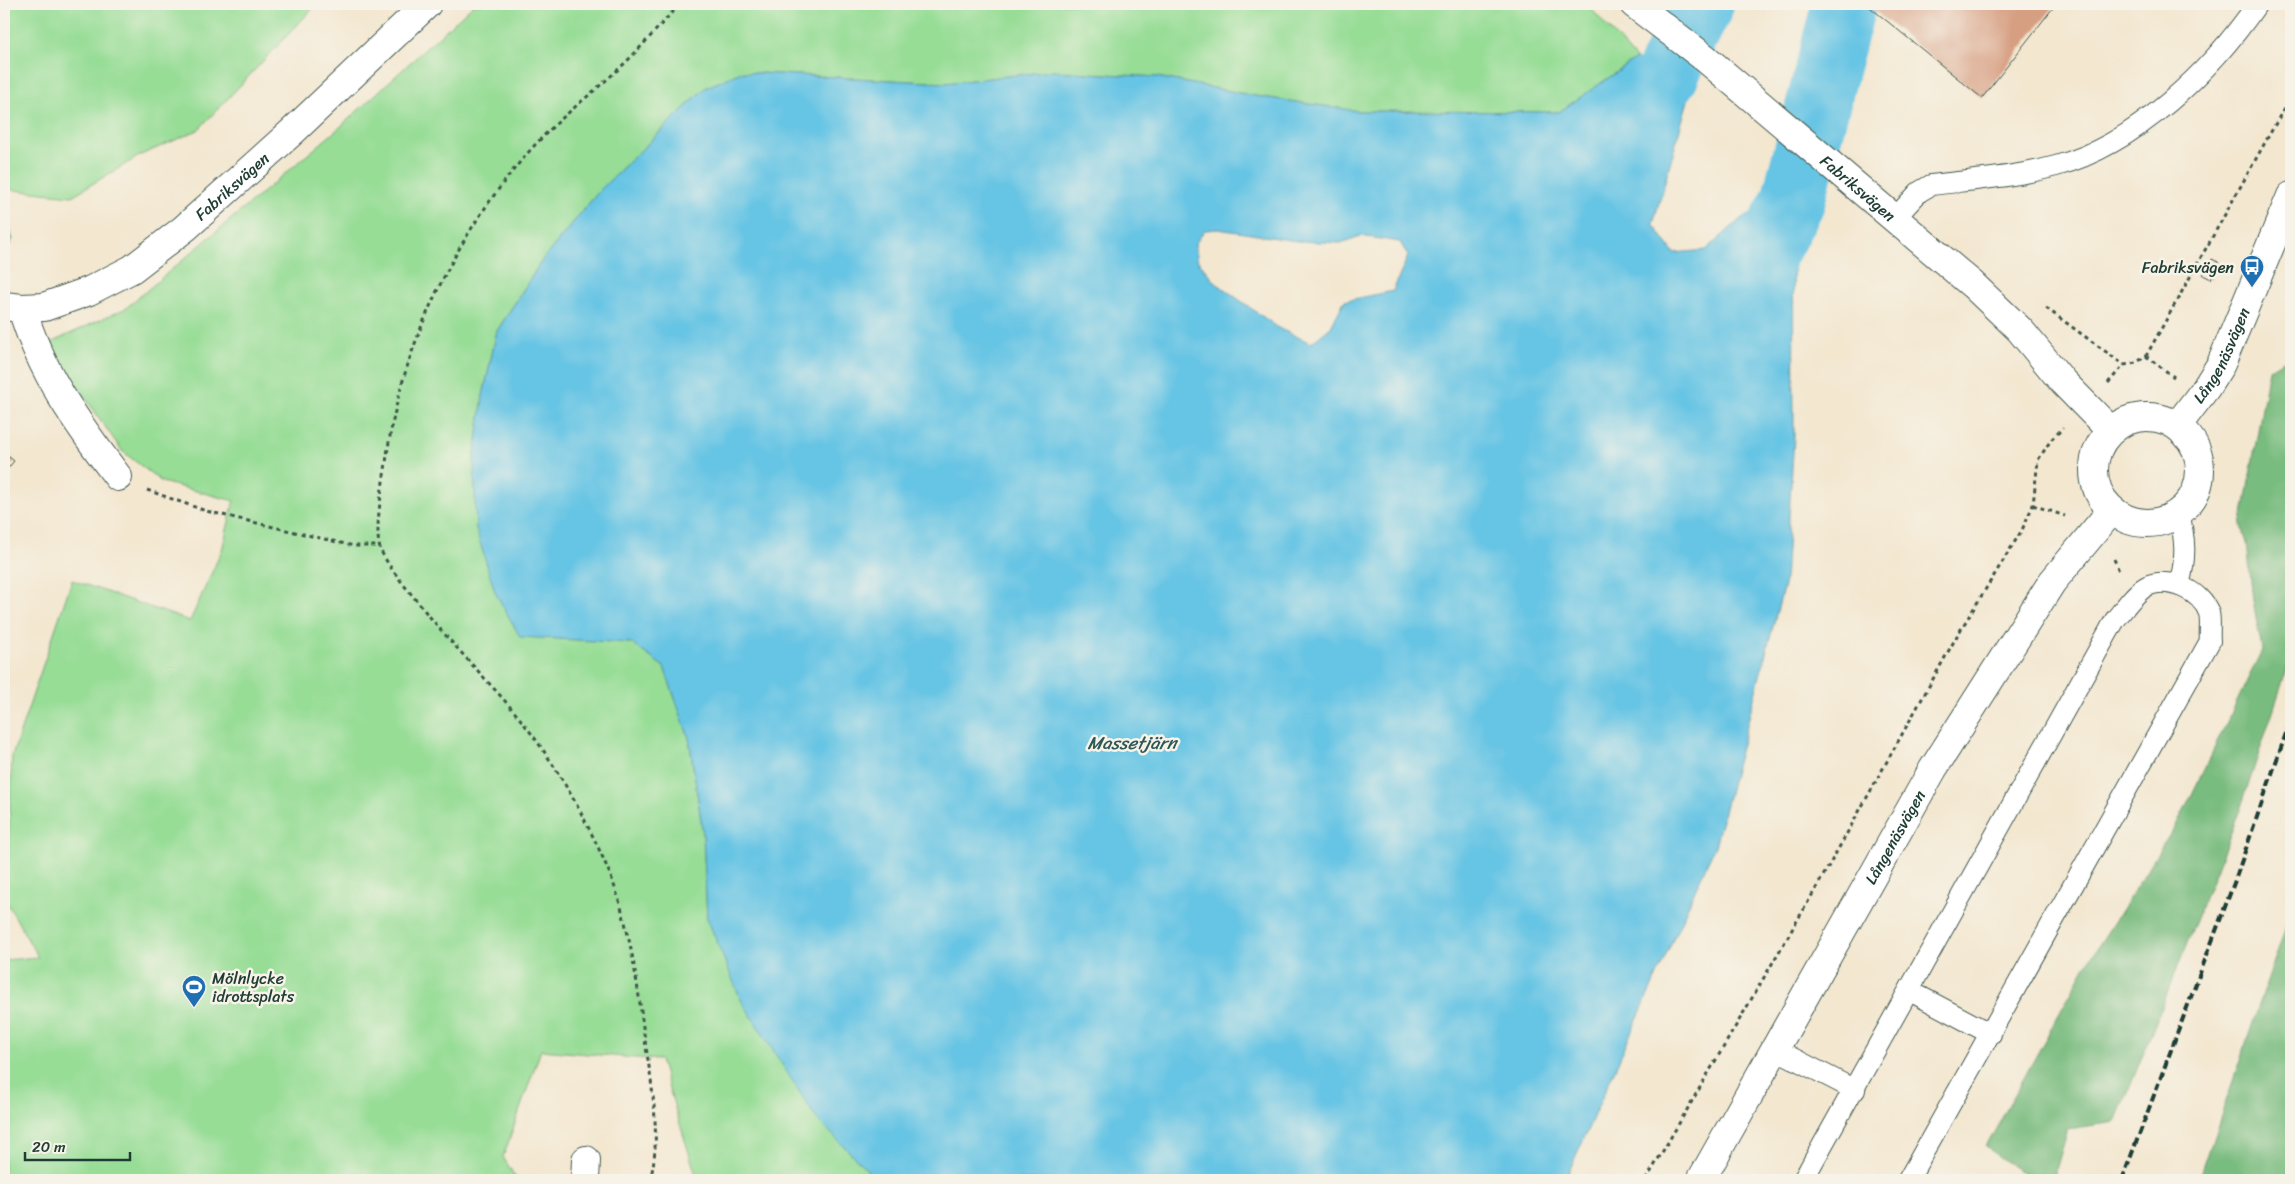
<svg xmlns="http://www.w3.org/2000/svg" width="2295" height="1184" viewBox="0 0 2295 1184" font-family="Sriracha,sans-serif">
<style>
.green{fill:#97dd96;stroke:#5b8d65}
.forest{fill:#79bc7f;stroke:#4c7c5a}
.water{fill:#66c4e4;stroke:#42808c;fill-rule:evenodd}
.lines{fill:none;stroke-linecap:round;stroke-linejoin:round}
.river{stroke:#66c4e4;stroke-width:64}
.building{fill:#d79f82}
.service-casing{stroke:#3f564b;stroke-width:22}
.minor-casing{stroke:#3f564b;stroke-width:30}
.path{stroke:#3f564b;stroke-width:3;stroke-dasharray:4 4;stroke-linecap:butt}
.service{stroke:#fff;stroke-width:20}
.minor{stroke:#fff;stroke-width:28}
.rail{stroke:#1f3d34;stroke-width:4;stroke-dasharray:8 4;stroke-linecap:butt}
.labels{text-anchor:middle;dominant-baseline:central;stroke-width:5;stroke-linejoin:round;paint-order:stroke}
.street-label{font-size:16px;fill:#1f3d34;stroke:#f7f3e8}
.poi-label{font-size:16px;fill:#1f3d34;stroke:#f7f3e8;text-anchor:end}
.water-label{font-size:18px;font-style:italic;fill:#2d5857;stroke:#f7f3e8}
</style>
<rect width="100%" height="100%" fill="#f7f3e8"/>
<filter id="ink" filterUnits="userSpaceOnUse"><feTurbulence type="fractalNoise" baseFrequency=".02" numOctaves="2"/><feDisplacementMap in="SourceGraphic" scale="10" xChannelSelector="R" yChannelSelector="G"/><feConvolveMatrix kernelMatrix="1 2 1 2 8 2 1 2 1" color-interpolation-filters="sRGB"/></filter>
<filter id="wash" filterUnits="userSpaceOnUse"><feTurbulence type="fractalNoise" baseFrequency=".0096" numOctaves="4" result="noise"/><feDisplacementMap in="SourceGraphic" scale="20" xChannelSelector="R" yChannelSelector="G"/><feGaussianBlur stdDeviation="1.12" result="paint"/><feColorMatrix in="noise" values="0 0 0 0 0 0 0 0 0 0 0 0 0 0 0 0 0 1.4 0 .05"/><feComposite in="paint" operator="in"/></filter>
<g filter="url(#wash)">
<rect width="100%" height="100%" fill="#f3e7d0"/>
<path class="green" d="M4,4H317L198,130L141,155L72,196L4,189Z
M474,4H1355L1380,7L1413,4H1587L1636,59L1559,112L1358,111L1255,96L1157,77L1053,71L946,83L741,72L705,88L600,190L543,259L497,331L483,396L474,462L520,636L631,643L664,667L689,738L703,834L707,918L871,1176L877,1180H702L695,1172L660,1060L541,1050L503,1157L517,1180H4V960L38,957L6,901L12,756L72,580L190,621L222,550L234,501L162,482L122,451L48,344L126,308L339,128Z"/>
<path class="forest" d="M4,218L13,239L4,254Z
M2291,357V641L2288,666L2240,810L2116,1122L2068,1129L2053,1180C2026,1180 2007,1162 1986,1147L2085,967L2181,817L2262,650L2253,601L2247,543L2241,526L2269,369Z
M2291,912V1180H2199Z"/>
<path class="water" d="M1636,59L1666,76L1692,86L1653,224L1674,253L1706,250L1743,217L1793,201L1794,436L1785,581L1715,846L1565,1180H877L816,1118L741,1000L707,918L703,834L689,738L664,667L631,643L520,637L495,592L476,529L474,462L483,396L497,331L543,259L600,190L705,88L741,72L946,83L1053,71L1157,77L1255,96L1358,111L1559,112ZM1218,229L1296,241L1341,243L1360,236L1400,242L1408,256L1393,291L1344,301L1331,327L1311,343L1280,329L1216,283L1198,261L1195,244L1205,230Z"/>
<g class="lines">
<path class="river" d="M1666,76L1702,4
M1752,279L1793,201L1844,4"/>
</g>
<g id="blocks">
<path class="building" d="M1866,4H2056L1982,98Z
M2212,259L2218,262L2211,279L2203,275Z
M4,453L14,461L4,473Z"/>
</g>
</g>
<g filter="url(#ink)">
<use href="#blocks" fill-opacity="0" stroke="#3f564b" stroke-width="1"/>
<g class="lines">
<defs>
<path id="service" d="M1895,218L1919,192L1931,185C1972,180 2016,177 2056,166C2135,145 2212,70 2257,4
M2179,512C2185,539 2187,557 2179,585
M1910,991L1991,1034
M1775,1049L1855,1090
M1803,1180L2115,620C2124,609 2134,593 2147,586C2169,576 2201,591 2209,613C2211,621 2209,633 2210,641L1908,1180"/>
<g id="minor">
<path id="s1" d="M1634,4L1705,58L1973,285L2020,330L2063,382L2110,430"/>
<path id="s2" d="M4,306L22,308L44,307L89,291L132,269L185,228L293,131L427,4"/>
<path d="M22,308C40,372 79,426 118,477"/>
<circle cx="2147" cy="470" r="53"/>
<path id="s3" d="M2177,426L2206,388L2221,364L2291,196"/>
<path d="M585,1180L586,1160"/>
<path id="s4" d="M1701,1180L1933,769L2052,582L2112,510"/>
</g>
</defs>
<use href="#service" class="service-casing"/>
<use href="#minor" class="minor-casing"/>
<path class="path" d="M2046,308L2124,365
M2146,356L2174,377
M2108,383L2124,365L2136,363L2146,356L2291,96
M147,490L206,511L354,546H379
M2033,505L2065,516
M2114,559L2119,571
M650,1180C664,1128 647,1065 641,1011C635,967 626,913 609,872C586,817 550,753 511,708C480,672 446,638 416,600C404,585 390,569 381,551C373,534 383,483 386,463C400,347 456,232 534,146C563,114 599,89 630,58C647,41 663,21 681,4
M1646,1180L1822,878L1958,634L2022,530L2033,505L2038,460L2051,440L2063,428"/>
<use href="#service" class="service"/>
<use href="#minor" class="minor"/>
<path class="rail" d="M2122,1180L2234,883L2291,719"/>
</g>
</g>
<defs>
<symbol id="bus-pin" viewBox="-11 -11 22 30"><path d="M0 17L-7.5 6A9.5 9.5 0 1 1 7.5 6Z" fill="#1f6fb2" stroke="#f7f3e8"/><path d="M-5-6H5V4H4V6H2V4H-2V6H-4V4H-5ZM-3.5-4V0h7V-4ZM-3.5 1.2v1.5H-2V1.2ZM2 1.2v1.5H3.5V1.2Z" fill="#fff"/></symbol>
<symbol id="stadium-pin" viewBox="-11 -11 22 30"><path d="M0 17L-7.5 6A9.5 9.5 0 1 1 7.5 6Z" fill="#1f6fb2" stroke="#f7f3e8"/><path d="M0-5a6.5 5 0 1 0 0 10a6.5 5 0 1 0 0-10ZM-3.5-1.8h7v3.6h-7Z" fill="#fff"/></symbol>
</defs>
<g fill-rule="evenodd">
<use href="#bus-pin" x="2238" y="253" width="28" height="38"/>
<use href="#stadium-pin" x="180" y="973" width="28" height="38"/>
</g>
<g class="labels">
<g class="street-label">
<text stroke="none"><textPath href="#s2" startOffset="266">Fabriksvägen</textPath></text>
<text stroke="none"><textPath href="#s1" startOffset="290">Fabriksvägen</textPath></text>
<text stroke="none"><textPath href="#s3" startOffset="84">Långenäsvägen</textPath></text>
<text stroke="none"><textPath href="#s4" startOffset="394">Långenäsvägen</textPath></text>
</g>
<g class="poi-label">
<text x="2234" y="267">Fabriksvägen</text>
<text x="212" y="978" text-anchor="start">Mölnlycke<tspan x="212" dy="18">idrottsplats</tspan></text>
</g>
<g class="water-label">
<text x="1132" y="743">Massetjärn</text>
</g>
</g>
<rect width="2295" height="1184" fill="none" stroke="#f7f3e8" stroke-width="20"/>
<path d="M25 1152v8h105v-8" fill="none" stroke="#1f3d34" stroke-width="2.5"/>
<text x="32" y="1152" font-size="15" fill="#1f3d34" stroke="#f7f3e8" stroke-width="4" paint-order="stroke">20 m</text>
</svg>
